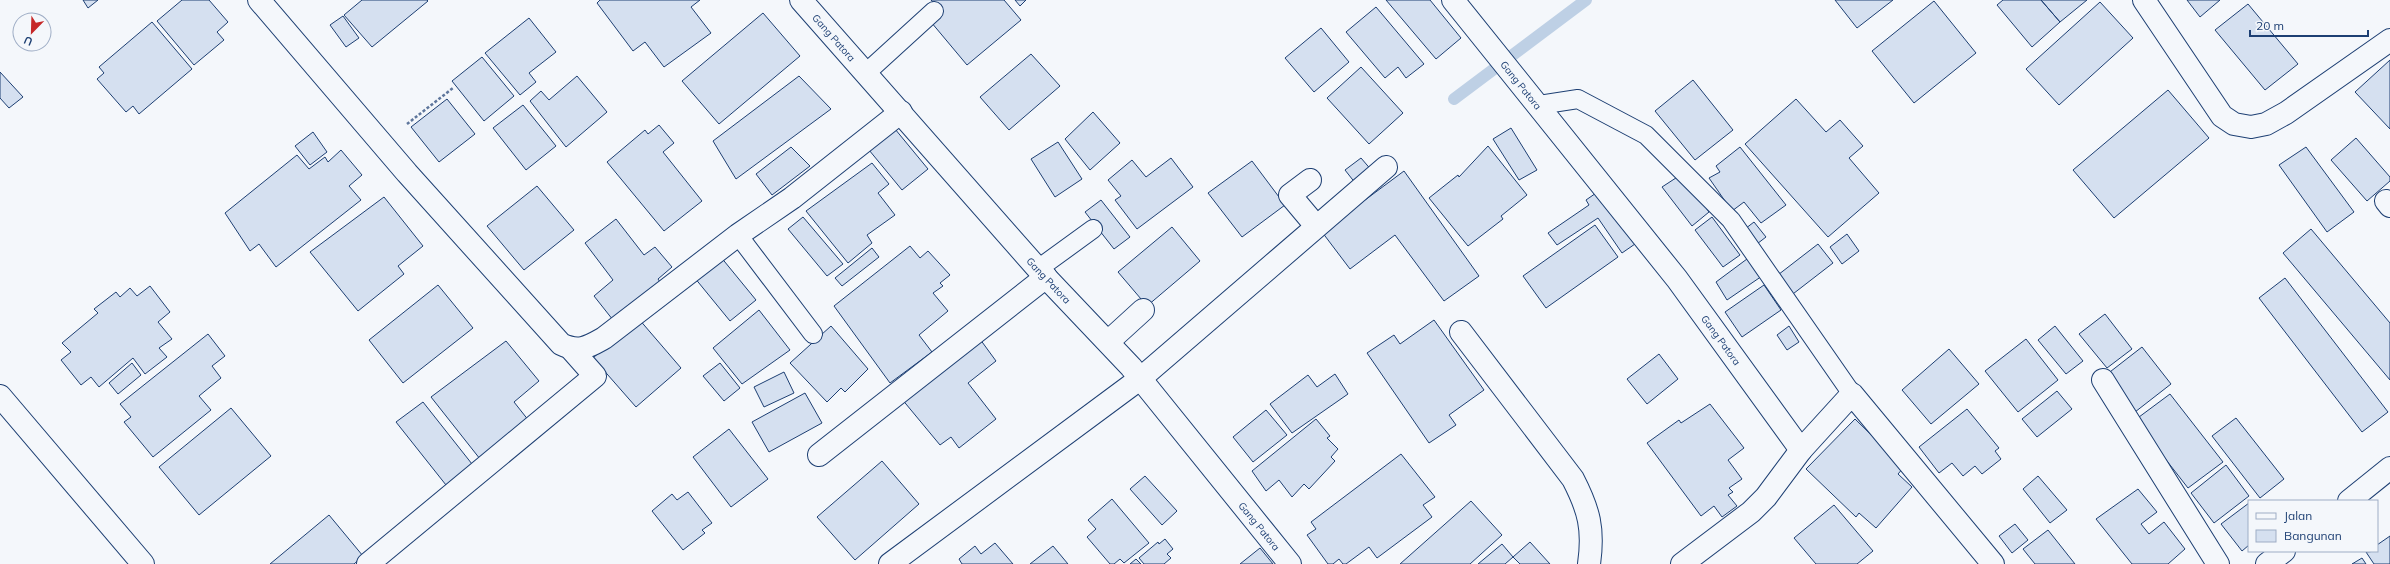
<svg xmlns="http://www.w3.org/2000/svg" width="2390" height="564" viewBox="0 0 2390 564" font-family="Mulish,sans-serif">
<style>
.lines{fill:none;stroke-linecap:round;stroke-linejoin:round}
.stream{stroke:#bed0e5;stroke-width:12}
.building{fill:#d5e0f0;stroke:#1d3f73}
.lane-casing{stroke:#1d3f73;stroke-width:20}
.street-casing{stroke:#1d3f73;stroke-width:24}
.secondary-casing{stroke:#1d3f73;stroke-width:24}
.path{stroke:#5e769c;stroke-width:2.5;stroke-dasharray:3 2;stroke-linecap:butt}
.lane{stroke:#f4f7fb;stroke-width:18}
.street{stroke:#f4f7fb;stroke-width:22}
.secondary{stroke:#f4f7fb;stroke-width:22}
.labels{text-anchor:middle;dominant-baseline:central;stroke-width:3;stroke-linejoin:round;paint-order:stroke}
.street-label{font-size:10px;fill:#1d3f73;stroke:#f4f7fb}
</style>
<rect width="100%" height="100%" fill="#f4f7fb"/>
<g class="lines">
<path class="stream" d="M1454,99L1586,0"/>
</g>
<path class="building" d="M83,0H98L88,8Z
M182,0H209L228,22L217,32L224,40L194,65L157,21Z
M362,0H427L428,1L372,47L344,15Z
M600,0H700L691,7L711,33L664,67L645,42L633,51L597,3Z
M931,0H1004L1021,20L967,65L931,22L942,13Z
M1015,0H1026L1020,6Z
M1386,0H1430L1461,38L1436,59Z
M1835,0H1893L1857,28Z
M2003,0H2041L2060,22L2032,47L1997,5Z
M2041,0H2087L2060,22Z
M2187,0H2220L2200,17Z
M1934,1L1976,53L1914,103L1872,51Z
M2100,2L2133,38L2059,105L2026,69Z
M2248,4L2298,64L2265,90L2215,30Z
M1376,7L1424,64L1406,78L1398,67L1385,78L1346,32Z
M763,13L800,56L719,124L682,81Z
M343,16L359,38L346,47L330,25Z
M529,18L556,52L529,73L536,82L520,95L485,53Z
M152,22L192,69L139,114L133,106L126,112L97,79L104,73L99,67Z
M1321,28L1349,62L1314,92L1285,58Z
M1031,54L1060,86L1009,130L980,97Z
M482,57L514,96L484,121L452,81Z
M2390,60V129L2355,92Z
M1361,67L1403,113L1369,144L1327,98Z
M0,72L23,97L9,108L0,98Z
M577,76L607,112L566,147L530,101L541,91L549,100Z
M799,76L831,109L736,179L713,141Z
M1693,80L1733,130L1695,160L1655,111Z
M2168,90L2209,138L2114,218L2073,170Z
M447,99L475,134L439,162L411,127Z
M1796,99L1826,132L1840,120L1863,146L1849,158L1879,193L1828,237L1745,144Z
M523,105L556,146L526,170L493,128Z
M1093,112L1120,143L1090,170L1065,139Z
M659,125L674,143L663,152L702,201L664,231L607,162L645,130L648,134Z
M1511,128L1537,170L1519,180L1493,139Z
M895,129L928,169L902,190L869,150Z
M313,132L327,152L310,165L295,146Z
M2356,138L2390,177V181L2367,201L2331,160Z
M1058,142L1082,179L1055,197L1031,159Z
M1488,146L1527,195L1501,216L1503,219L1468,246L1429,198L1458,175L1459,177Z
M791,147L810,166L772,195L756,174Z
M1740,147L1786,205L1761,223L1744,202L1732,211L1709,178L1720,172L1716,166Z
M2306,147L2354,212L2327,232L2279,165Z
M341,150L362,175L349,186L361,200L276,267L259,244L250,251L225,213L297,155L309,169L325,157L328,162Z
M1171,158L1193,187L1137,229L1115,200L1121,196L1108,180L1132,160L1146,177Z
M1361,158L1373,172L1356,184L1345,170Z
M1252,161L1285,205L1242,237L1208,193Z
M872,163L889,184L878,193L895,215L867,235L872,243L848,263L806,211Z
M1404,171L1479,276L1444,301L1395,235L1350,269L1322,232Z
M1682,174L1709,212L1692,226L1662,187Z
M537,186L574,230L524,270L487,226Z
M1599,191L1635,244L1622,253L1598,218L1557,245L1548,233L1589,205L1586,200Z
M384,197L423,246L398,266L404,274L358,311L310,252Z
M1101,200L1130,237L1114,249L1085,212Z
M803,217L843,264L827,276L788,229Z
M1712,217L1740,255L1723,267L1695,230Z
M616,219L644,255L655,247L672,267L658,279L660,282L613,320L594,296L613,280L585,243Z
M1754,222L1766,237L1753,247L1741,232Z
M1595,225L1618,257L1546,308L1523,276Z
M1172,227L1200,261L1147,306L1118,272Z
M2311,229L2390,323V380L2283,253Z
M1847,234L1859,251L1842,264L1830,247Z
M1818,244L1833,263L1789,297L1774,278Z
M910,246L920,258L928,251L950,275L940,283L943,286L933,293L948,311L919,335L932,352L890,383L834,306Z
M872,248L879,257L842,286L835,278Z
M720,256L756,300L730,321L694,277Z
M1751,256L1765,274L1727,300L1716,282Z
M2285,278L2388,412L2362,432L2259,298Z
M438,285L473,328L403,383L369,340Z
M1764,285L1781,310L1742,337L1725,312Z
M150,286L170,312L158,322L172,339L159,348L167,357L145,374L133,358L99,387L91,377L81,385L61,360L71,352L62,343L98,313L94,309L116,292L120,297L130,288L137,296Z
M759,310L790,350L742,384L713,348Z
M2105,314L2132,349L2107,368L2079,334Z
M638,318L681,368L636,407L593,358Z
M1434,320L1484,390L1449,415L1456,425L1429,443L1367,353L1394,335L1400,344Z
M831,326L868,369L845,392L841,388L827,402L790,363Z
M1789,326L1799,342L1787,350L1777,335Z
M2055,326L2083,361L2066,374L2038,340Z
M208,334L225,356L212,366L221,378L199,396L211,410L153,457L124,422L131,417L120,404Z
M977,335L996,361L968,383L996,419L959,448L951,437L940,445L901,398Z
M2026,339L2058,380L2018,412L1985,371Z
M506,341L539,381L514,402L533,426L484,464L431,397Z
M2142,347L2171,384L2135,412L2106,375Z
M1949,349L1979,384L1931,424L1902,390Z
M1659,354L1678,379L1647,404L1627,379Z
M132,363L141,375L118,394L109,383Z
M720,363L740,388L724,401L703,376Z
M784,372L794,393L764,407L754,387Z
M1335,374L1348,394L1292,433L1270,404L1308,375L1317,387Z
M2057,391L2072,409L2037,437L2022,419Z
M805,393L822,423L769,452L752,422Z
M2170,394L2223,462L2188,488L2135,420Z
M423,402L472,464L446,485L396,422Z
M1710,404L1744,448L1728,460L1742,479L1729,488L1733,492L1728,495L1737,506L1722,517L1714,506L1701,516L1647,443L1679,420L1681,423Z
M231,408L271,456L199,515L159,467Z
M1967,409L1999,448L1995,451L2001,459L1982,474L1975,466L1963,476L1952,463L1939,473L1919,447Z
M1266,410L1287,435L1253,462L1233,437Z
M2236,418L2284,479L2260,498L2212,436Z
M1316,419L1330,436L1327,438L1338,449L1331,457L1335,461L1309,489L1304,484L1292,497L1279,480L1266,491L1252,471Z
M1855,419L1904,467L1898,474L1912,487L1876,528L1859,513L1856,517L1806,469Z
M729,429L768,479L731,507L693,457Z
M1401,454L1435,497L1423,505L1432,517L1377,558L1369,547L1346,564H1343L1339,559L1333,564H1328L1307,535L1316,529L1311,522Z
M882,461L919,504L855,560L817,517Z
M2226,465L2249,496L2214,523L2191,493Z
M1145,476L1177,511L1162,525L1130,489Z
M2038,476L2067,510L2050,523L2023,489Z
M2138,489L2157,512L2141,524L2149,534L2164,522L2185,549L2168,564H2132L2096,519Z
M688,492L712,523L702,530L705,533L683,550L652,511L672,494L677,500Z
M1112,499L1149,543L1124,563L1120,559L1114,564H1110L1087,537L1096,529L1088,520Z
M1471,501L1502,535L1470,564H1400Z
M2249,503V545L2242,551L2221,524Z
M1834,505L1873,551L1857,564H1816L1794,538Z
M329,515L363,556L354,564H270Z
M2015,524L2028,540L2012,553L1999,536Z
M2048,530L2075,564H2035L2023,549Z
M2390,536V564H2374L2366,552L2377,551V545Z
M1165,539L1173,549L1167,554L1171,558L1164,564H1144L1139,558L1158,542L1159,544Z
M1530,542L1550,564H1520L1513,557Z
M995,543L1013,564H962L959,559L975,546L981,554Z
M1502,544L1513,557L1505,564H1478Z
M1053,546L1068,564H1030Z
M1260,548L1273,564H1240Z
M2362,558L2366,564H2352Z
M1136,559L1141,564H1130Z"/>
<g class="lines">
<defs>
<path id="lane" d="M866,73L934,11
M1539,105L1578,99L1646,135L1731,220L1852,394
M738,235L813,334
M1038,269L1093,229"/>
<g id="street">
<path d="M259,0L407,173L561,344C579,353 588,347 604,338L738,235L792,198L901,112"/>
<path id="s1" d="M801,0L1038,269L1131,367L1290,564"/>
<path id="s2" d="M1453,0L1677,279L1801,450L1852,394L1993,564"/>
<path d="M2144,0L2222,116L2234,124L2251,127L2266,124L2286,113L2390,40"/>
<path d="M1310,180L1290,195L1316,226"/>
<path d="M2386,201L2390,206"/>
<path d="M1461,332L1573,479C1589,510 1594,529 1589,564"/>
<path d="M1109,341L1143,310"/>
<path d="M2103,380L2218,564"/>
<path d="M0,396L143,564"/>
<path d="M819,455L1046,277"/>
<path d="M368,564L595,376L572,350"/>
<path d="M890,564L1141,378L1386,167"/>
<path d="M1682,564L1751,512L1766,497L1801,450"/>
</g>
<path id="secondary" d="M2349,501L2390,468
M2267,564L2284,551"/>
</defs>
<use href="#lane" class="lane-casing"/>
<use href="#street" class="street-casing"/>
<use href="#secondary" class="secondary-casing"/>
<path class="path" d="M407,124L453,88"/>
<use href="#lane" class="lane"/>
<use href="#street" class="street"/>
<use href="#secondary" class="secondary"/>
</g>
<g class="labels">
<g class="street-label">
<text stroke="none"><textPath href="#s1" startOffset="50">Gang Patora</textPath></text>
<text stroke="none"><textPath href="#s2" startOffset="109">Gang Patora</textPath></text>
<text stroke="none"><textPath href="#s1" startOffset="374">Gang Patora</textPath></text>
<text stroke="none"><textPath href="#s2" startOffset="433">Gang Patora</textPath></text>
<text stroke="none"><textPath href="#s1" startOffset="698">Gang Patora</textPath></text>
</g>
</g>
<rect x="2248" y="500" width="130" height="52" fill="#f4f7fb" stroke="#9eadc5"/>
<rect x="2256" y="513" width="20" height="6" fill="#f4f7fb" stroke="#9eadc5"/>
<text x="2284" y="520" font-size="12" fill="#1d3f73">Jalan</text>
<rect x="2256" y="530" width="20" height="12" fill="#d5e0f0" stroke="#9eadc5"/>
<text x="2284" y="540" font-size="12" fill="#1d3f73">Bangunan</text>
<g transform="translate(32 32) rotate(203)"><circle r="19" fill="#f4f7fb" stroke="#9eadc5"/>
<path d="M0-3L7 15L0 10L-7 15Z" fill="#c62828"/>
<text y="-6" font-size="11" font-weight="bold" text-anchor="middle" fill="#1d3f73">U</text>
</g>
<path d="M2250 30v6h118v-6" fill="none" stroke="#1d3f73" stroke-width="2"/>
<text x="2256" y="30" font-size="12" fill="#1d3f73" stroke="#f4f7fb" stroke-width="3" paint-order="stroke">20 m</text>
</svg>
